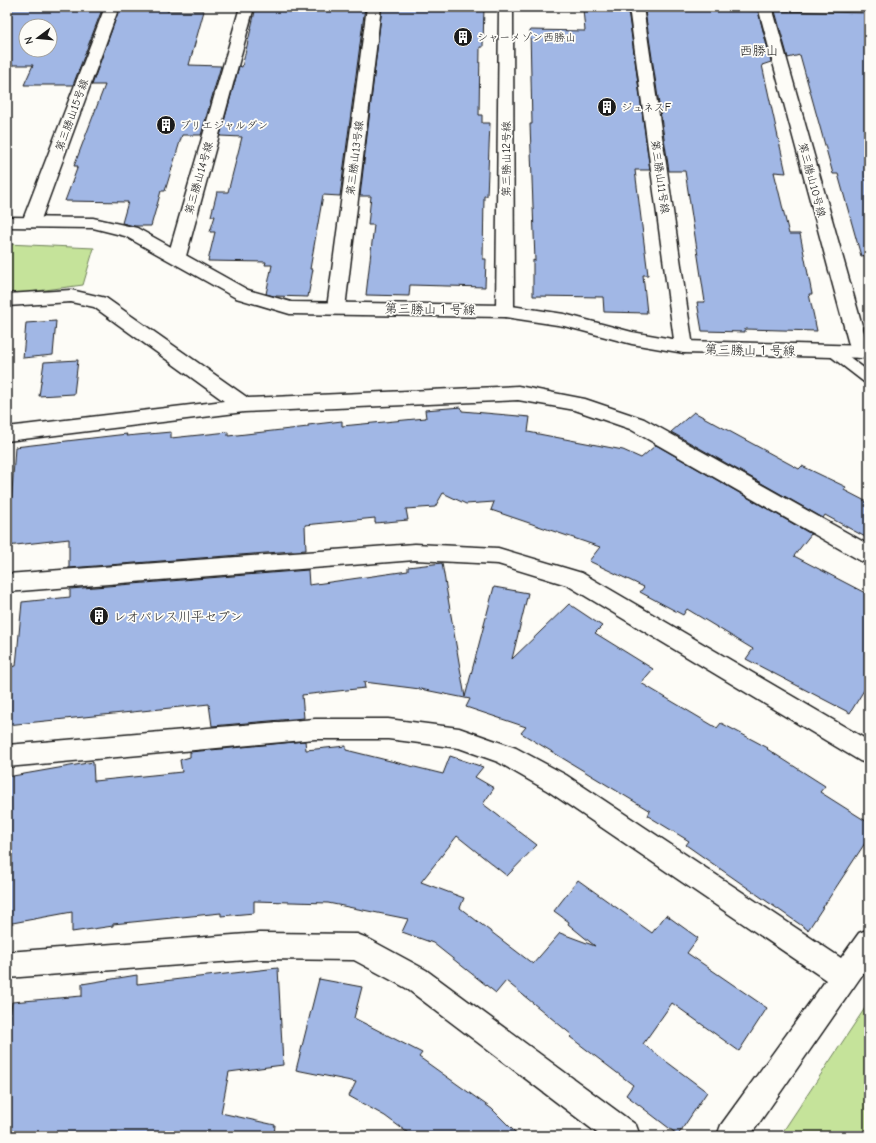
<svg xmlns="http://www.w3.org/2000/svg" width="876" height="1143" viewBox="0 0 876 1143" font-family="'Comic Neue','Klee One',sans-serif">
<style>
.green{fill:#c5e39a;stroke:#70805b}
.building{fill:#a1b7e5;stroke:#1c1c1c;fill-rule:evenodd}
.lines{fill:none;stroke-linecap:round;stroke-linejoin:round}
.service-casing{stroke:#1c1c1c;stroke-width:3}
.minor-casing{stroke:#1c1c1c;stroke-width:3}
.tertiary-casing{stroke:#1c1c1c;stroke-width:3}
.service{fill:#fdfcf7;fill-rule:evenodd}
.minor{fill:#fdfcf7;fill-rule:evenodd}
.tertiary{fill:#fdfcf7;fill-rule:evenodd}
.labels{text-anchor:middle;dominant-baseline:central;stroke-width:3.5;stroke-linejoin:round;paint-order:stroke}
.far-poi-label{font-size:11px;fill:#1c1c1c;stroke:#fdfcf7;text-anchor:start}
.far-street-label{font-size:11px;fill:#1c1c1c;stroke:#fdfcf7}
.far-quarter-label{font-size:13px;fill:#1c1c1c;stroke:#fdfcf7}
.street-label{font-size:13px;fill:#1c1c1c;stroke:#fdfcf7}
.poi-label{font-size:13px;fill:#1c1c1c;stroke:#fdfcf7;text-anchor:start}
</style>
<rect width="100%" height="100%" fill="#fdfcf7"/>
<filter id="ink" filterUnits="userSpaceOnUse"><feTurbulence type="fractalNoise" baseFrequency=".025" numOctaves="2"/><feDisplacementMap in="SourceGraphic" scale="8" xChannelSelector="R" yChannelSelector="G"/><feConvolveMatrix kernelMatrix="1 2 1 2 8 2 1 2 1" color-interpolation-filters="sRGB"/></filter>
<g filter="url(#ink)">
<path class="green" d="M7,244L94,248L83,285L7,295Z
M869,1002V1136H780Z"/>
<path class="building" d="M7,7H103L73,85H24L33,65H7ZM26,26H50V50H26Z
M120,7H168L167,11H204L189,65L221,66L201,135H182L165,191H161L151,226H134L122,223L128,202L65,201L78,166H74L105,85H92Z
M256,7H365L340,196L323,195L310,269H313L308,297L274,296L266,294L272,265H265L266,262L208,261L215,232H210L215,216H211L217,192H228L242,137L220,136L239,66L242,67Z
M382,7H484L483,47H480L479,115H482V123H490L487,196H484L483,259H486L485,287L410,285L409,296L366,295L374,225H368L371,196H360Z
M651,7L758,11L771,62L762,65L786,173L774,172L789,234H800L812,294H809L817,331L745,329V332L702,331L697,302H705L685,171H669L645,11H651Z
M583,9L628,10L650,170H635L648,275H643L647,313L604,312L603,297L533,296V260L535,261L530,124H532L530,30L585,31Z
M775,11L869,13V255L861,256L838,174H833L800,55L788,58Z
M56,321L53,355L23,358L26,323Z
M78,360L74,394L39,396L44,362Z
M461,407L462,411L530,417L528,432L623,450L641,458L656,445L811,534L794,556L869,595V682L850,713L746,659L753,649L687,609L683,615L640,592L644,587L589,561L600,547L491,510L494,502L466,504L443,493L435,507L406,509L408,520L375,523V518L305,525L306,550L69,568V539L7,546V507H11L15,447L127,434L126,436L171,432V438L228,432V436L308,427V425L342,421V426L426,418L425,410Z
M694,412L799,469L802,466L846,487L844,490L869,503V539L825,515L823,518L671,432Z
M442,563L465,697L494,587L528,593L512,659L569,604L602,626L595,633L653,669L641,683L717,728L721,723L768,748L767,749L825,786L820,792L869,823V837L808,930L686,845L689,841L648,816L650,811L521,733L526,727L466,707L470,699L420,689L364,682L365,688L302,695L304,718L212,726L209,704L7,725V667L16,666L22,602L70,597V589L308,570L309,585L408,571V567Z
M305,741L306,750L346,746V750L443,774L450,756L483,767L475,777L494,788L483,804L537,845L507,876L457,836L421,882L464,898L460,908L533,964L560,933L595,946L568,924L569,922L554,911L578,880L652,933L666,915L698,938L687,953L767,1008L739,1051L672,1003L643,1044L707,1092L678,1135L626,1095L633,1085L570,1037L572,1035L506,981L496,993L433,943L402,932L408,919L328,903L254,901V913L221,916V913L113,924V926L72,932V912L7,924V777L93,762L94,781L182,772L180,760L190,757V752Z
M278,968L283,1065L229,1072L221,1113L275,1125L274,1136H7V1039L12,1002L82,996V984L137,975V984Z
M319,979L362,987L354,1018L422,1053L419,1057L492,1109L519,1136H412L385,1116L349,1096L356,1082L296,1070Z"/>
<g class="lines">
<defs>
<path id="service" d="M834,348L839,349L869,372V383L864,382L829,355L828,352L829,349Z"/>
<path id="minor" d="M105,7H119L40,222L37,226L31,227L25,226L22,222Z
M240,7H254L186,256L183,260L177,261L171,260L168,256Z
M367,7H381L345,308L342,312L336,314L330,312L327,308Z
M499,7H513L514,311L511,315L505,317L499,315L496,311Z
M629,7H643L693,347L691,351L684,353L677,351L675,347Z
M758,7H772L869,350L867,356L860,358L853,356L851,352Z
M71,290L106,298L248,398L518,386L585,399L644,419L869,545V563L861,561L630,429L575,410L518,400L244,412L7,441V427L224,401L94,307L71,302L7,306V294Z
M415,544L498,548L582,573L869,741V764L860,761L567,585L498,564L415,560L7,592V574Z
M315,719H388L459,728L516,748L566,775L841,958L859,933L869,929V965L750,1136H717L721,1125L826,980L548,791L498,762L459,748L388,739H315L7,767V745Z
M260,933L357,934L367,938L426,970L636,1125L640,1136H601L406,988L354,960L260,959L7,978V952Z"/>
<path id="tertiary" d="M7,217L93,218L137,228L248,290L291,302L505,305L564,314L632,332L684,341L869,346V358L684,353L632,344L564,326L505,317L290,314L236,298L125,236L93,228L7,227Z"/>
</defs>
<use href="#service" class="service-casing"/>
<use href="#minor" class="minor-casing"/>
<use href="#tertiary" class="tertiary-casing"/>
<use href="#service" class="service"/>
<use href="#minor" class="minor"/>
<use href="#tertiary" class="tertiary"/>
</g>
</g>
<defs>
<symbol id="building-disc" viewBox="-11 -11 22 22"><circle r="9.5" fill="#1c1c1c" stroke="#fdfcf7"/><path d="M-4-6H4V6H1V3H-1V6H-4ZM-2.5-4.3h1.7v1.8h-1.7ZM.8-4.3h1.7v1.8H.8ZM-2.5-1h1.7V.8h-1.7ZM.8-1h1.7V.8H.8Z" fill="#fff"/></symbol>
</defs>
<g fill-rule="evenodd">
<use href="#building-disc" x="452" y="26" width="22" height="22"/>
<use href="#building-disc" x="596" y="96" width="22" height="22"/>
<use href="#building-disc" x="155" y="114" width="22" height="22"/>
<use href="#building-disc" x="88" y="605" width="22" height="22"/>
</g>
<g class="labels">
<g class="far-poi-label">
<text x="477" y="37">シャーメゾン西勝山</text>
<text x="621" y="107">ジュネスF</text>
<text x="180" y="125">ブリエジャルダン</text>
</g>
<g class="far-street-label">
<text transform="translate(72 115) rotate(-70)">第三勝山15号線</text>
<text transform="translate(355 158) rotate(-83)">第三勝山13号線</text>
<text transform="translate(506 159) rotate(-90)">第三勝山12号線</text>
<text transform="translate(660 177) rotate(82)">第三勝山11号線</text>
<text transform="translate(199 178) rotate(-74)">第三勝山14号線</text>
<text transform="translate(812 180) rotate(75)">第三勝山10号線</text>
</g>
<g class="far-quarter-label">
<text x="759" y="50">西勝山</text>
</g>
<g class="street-label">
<text transform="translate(430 309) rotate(1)">第三勝山１号線</text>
<text transform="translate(750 350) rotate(1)">第三勝山１号線</text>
</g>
<g class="poi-label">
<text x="113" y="616">レオパレス川平セブン</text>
</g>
</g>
<rect width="876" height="1143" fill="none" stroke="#fdfcf7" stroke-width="24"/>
<rect x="12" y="12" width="852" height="1119" fill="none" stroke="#1c1c1c" stroke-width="1.5" filter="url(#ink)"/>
<g transform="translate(38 38) rotate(254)"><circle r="19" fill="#fdfcf7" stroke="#a3a29f"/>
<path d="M0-3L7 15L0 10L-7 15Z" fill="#1c1c1c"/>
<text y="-6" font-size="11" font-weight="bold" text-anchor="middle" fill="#1c1c1c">N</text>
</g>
</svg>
